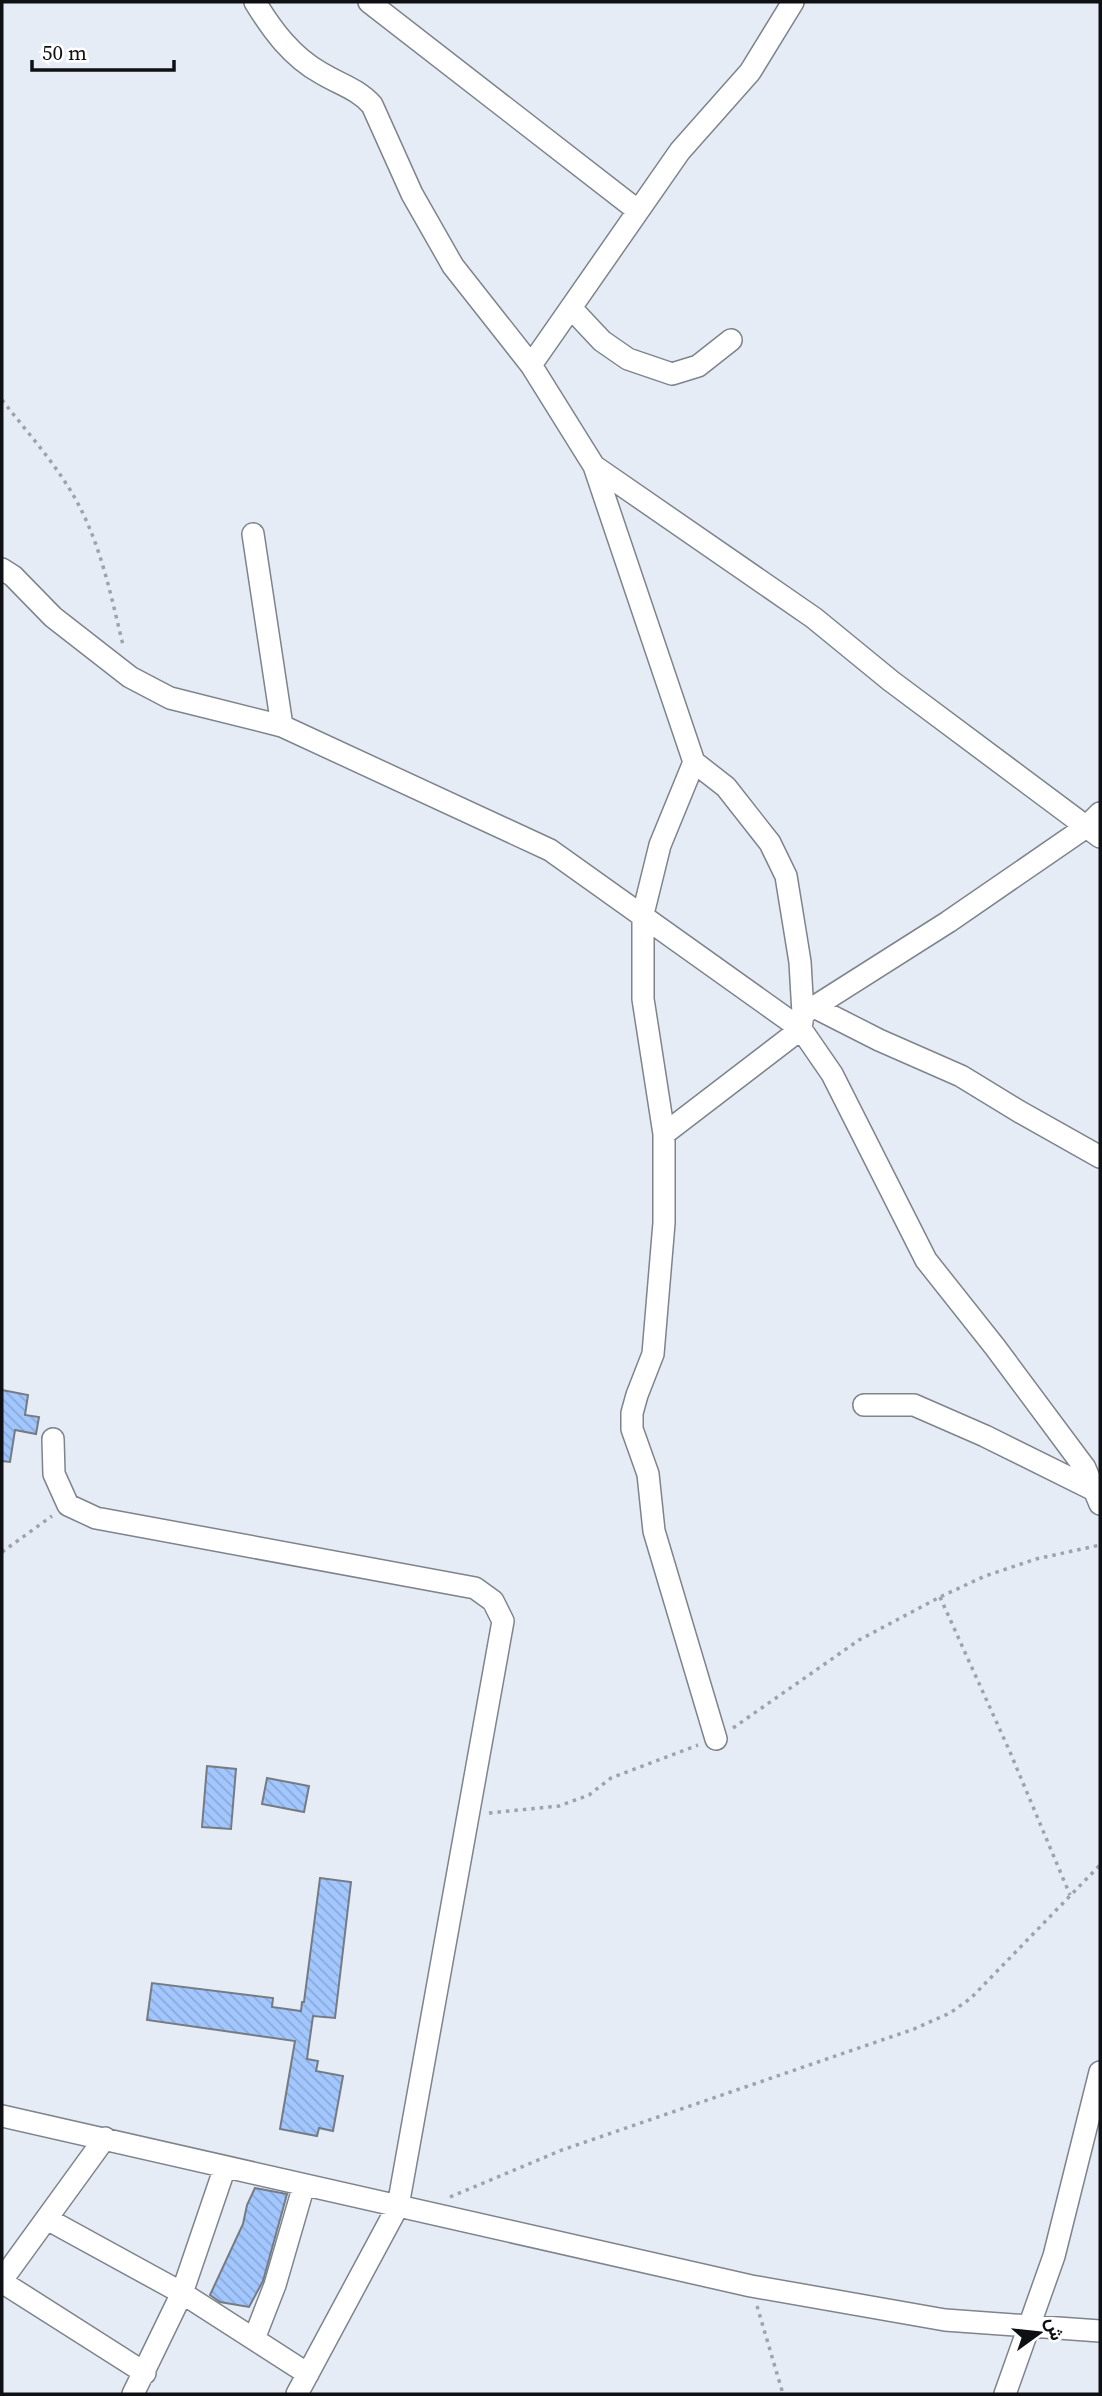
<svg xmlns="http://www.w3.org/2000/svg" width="1102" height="2396" viewBox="0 0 1102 2396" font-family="'Source Serif 4',Vazirmatn,serif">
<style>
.building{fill:url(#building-back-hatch);stroke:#757b83;stroke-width:2}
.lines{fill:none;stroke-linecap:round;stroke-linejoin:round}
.minor-casing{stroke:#7e838c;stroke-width:24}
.path{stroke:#9ea3ab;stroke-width:3.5;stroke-dasharray:3.5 5;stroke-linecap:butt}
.minor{stroke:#fff;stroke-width:21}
</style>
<defs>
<pattern id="building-back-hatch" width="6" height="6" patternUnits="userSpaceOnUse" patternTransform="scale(1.75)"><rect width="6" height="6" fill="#a2c6fe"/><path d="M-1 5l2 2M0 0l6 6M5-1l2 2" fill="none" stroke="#8aa9d9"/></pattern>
</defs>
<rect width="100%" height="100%" fill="#e6ecf6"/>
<path class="building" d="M2,1390L28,1395L25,1415L39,1417L36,1434L15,1430L10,1462L2,1461Z
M207,1766L236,1769L231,1829L202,1827Z
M267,1778L309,1786L304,1812L262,1804Z
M320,1878L351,1882L335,2018L313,2016L307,2059L318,2061L316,2071L343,2076L333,2131L319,2128L317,2136L280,2129L295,2041L147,2020L152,1983L273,1998L272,2007L301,2011L302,2002H304Z
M255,2188L287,2194L263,2281L249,2307L220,2302L210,2295L243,2224L247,2205Z"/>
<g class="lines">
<defs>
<path id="minor" d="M255,2C272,30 292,57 321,73C339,84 358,89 372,105L412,194L453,266L531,365L594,466L694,762L726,787L770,843L786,876L800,962L803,1014L801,1029L664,1134
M369,2L637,210
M571,308L602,341L628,359L672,374L698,366L731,340
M531,365L680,151L750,72L793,2
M594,466L814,618L891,681L1100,837
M253,534L282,726
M2,569L13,576L53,617L130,677L170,698L282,726L550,850L801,1029L832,1074L926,1260L995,1347L1085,1468L1100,1504
M694,762L660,845L643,914V999L664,1134V1223L653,1354L637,1395L632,1413V1429L648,1474L654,1531L716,1739
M814,1007L879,1040L961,1076L1020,1112L1100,1157
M803,1014L948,922L1086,827L1100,813
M864,1405H914L985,1436L1094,1490
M53,1439L54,1474L68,1505L96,1518L475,1588L493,1601L503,1621L398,2206L297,2394
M2,2116L751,2286L945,2320L1100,2331
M47,2219L182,2293L308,2374
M2,2280L105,2138
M2,2282L145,2373
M254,2339L275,2285L304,2185
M133,2394L182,2293L225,2167
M1005,2394L1054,2256L1100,2072"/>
</defs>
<use href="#minor" class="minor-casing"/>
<path class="path" d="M2,400C27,432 56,464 76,500C101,545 111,596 123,645
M2,1552L52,1516
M940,1597L1010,1752L1070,1895
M733,1728L859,1640L940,1597L985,1576L1036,1559L1100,1545
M489,1813L559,1806L589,1795L611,1778L698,1745
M450,2197L562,2150L914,2029L950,2013L971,1998L1100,1865
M757,2306L783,2394"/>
<use href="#minor" class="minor"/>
</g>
<rect width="1102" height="2396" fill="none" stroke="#0e1014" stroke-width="7"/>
<g transform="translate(1039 2333) rotate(75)" stroke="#ffffff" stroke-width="5" paint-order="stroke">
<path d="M0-5L12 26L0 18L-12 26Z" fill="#0e1014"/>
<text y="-10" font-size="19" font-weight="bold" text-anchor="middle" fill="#0e1014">ش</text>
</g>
<path d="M32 60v10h142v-10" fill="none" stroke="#0e1014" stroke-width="3.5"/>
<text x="42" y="60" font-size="21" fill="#0e1014" stroke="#ffffff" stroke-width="5" paint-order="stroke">50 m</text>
</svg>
